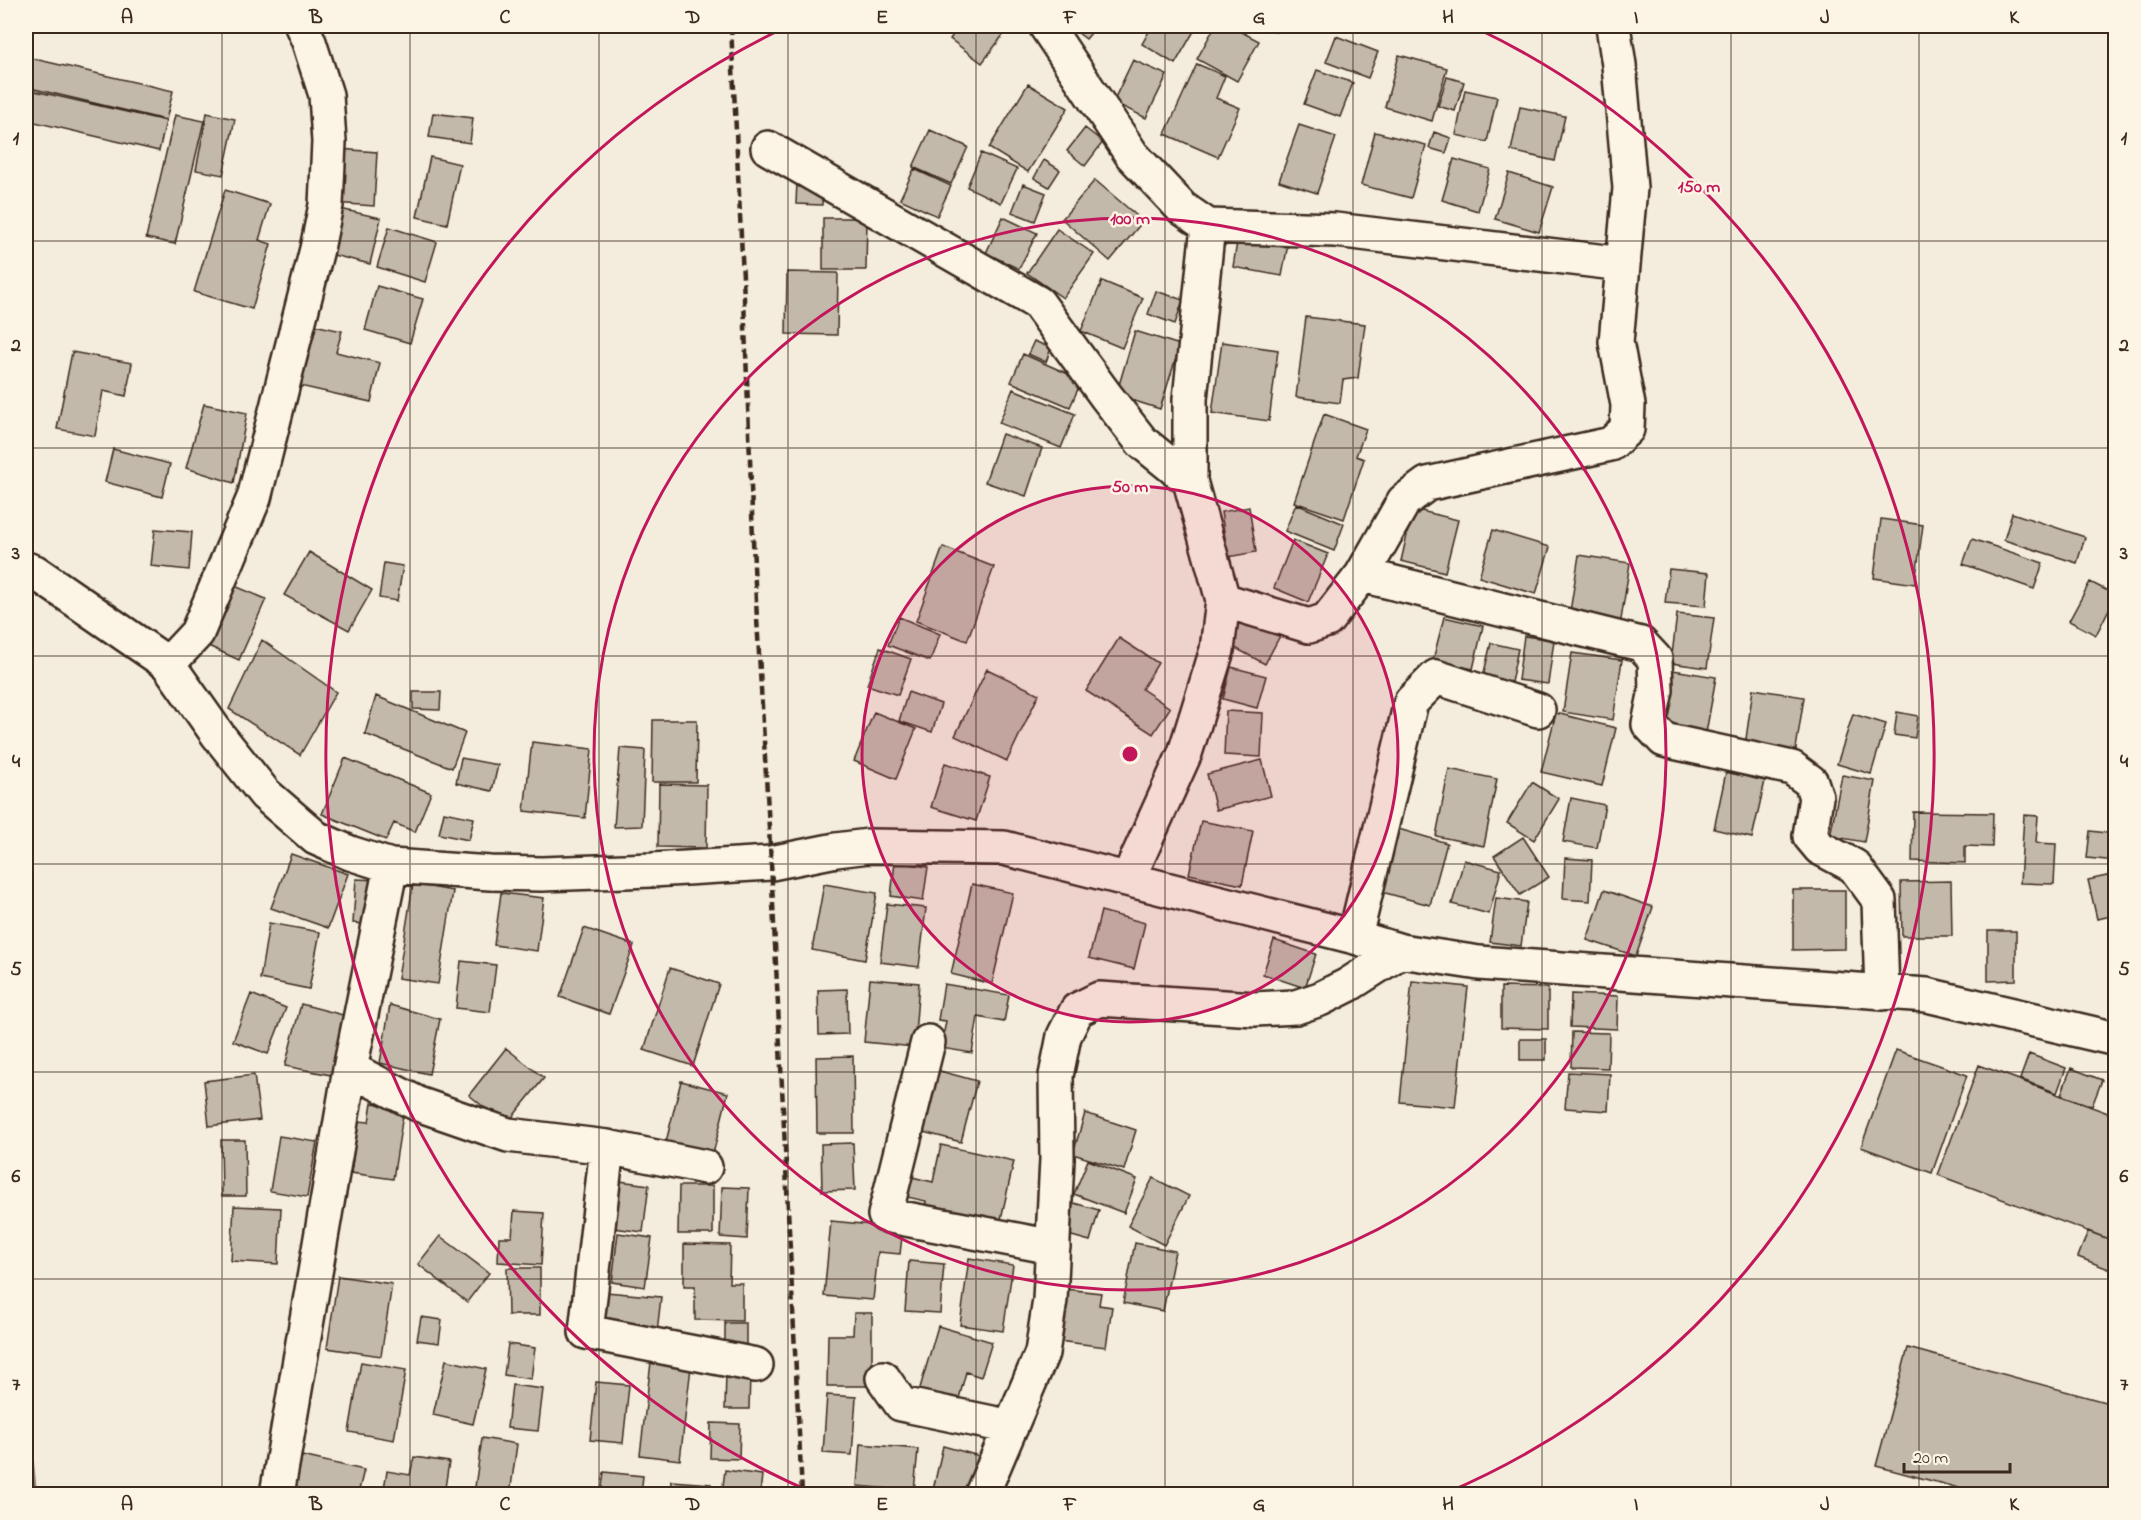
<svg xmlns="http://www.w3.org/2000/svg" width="2141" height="1520" viewBox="0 0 2141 1520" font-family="'Indie Flower',sans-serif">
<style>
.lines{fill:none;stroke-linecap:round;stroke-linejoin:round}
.stream{stroke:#817466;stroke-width:10}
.building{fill:#c3b9aa;stroke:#3b2a1e;stroke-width:1.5}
.minor-casing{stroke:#3b2a1e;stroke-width:38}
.minor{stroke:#fcf5e5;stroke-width:33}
.rail{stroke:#3b2a1e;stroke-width:4.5;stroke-dasharray:9 4.5;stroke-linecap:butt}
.grid{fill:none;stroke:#3b2a1e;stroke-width:1.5;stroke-opacity:0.55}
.ring{fill:none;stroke:#c2185b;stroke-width:3}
.centre{fill:#c2185b;stroke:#fcf5e5;stroke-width:3}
.ring-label{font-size:18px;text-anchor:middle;font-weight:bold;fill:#c2185b;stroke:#fcf5e5;stroke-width:5;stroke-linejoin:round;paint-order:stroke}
.neatline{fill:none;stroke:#3b2a1e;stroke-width:2}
.grid-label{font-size:20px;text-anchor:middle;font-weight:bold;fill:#3b2a1e}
</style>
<rect width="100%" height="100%" fill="#f4eddd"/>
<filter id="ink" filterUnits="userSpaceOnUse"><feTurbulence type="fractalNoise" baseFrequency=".0167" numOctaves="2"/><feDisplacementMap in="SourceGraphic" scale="12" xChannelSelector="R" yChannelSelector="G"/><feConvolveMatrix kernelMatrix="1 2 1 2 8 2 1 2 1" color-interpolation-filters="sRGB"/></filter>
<g filter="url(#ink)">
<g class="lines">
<path class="stream" d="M26,1433L32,1494"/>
</g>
<path class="building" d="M959,26H1010L982,63L950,39Z
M1069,26H1097L1086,39Z
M1152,26H1197L1175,64L1142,44Z
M1215,26H1230L1259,41L1237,81L1197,59Z
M1262,26H1279L1276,32Z
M1336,36L1378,52L1368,78L1326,62Z
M1399,55L1447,68L1432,121L1385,107Z
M26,57L173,91L166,120L26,87Z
M1133,60L1167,75L1146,118L1113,102Z
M1197,64L1225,76L1216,98L1240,108L1218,157L1165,134Z
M1317,70L1353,83L1340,117L1304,104Z
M1447,77L1464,82L1455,111L1438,106Z
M1028,84L1068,108L1028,172L989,148Z
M26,89L166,121L159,151L26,120Z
M1465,90L1497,97L1487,142L1456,135Z
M1520,107L1565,116L1555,161L1511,151Z
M207,113L235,119L223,175L196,170Z
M433,113L473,118L470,143L429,137Z
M175,115L204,121L175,244L146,238Z
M1299,125L1336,137L1317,193L1279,181Z
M1085,128L1103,142L1085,166L1067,151Z
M930,130L968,147L951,184L913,167Z
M1375,132L1426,145L1411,198L1361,185Z
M1434,132L1451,138L1446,153L1429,148Z
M339,149L377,152L374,206L334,203Z
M981,153L1017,169L1001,203L967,187Z
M430,157L460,164L447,224L417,217Z
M1454,159L1490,169L1478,211L1442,200Z
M1044,160L1060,170L1049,187L1034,178Z
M914,169L951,186L937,216L900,199Z
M1509,173L1553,187L1539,232L1495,219Z
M1095,180L1143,221L1110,261L1062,219Z
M797,181L823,182L822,205L796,204Z
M1023,184L1046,193L1035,221L1012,212Z
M225,190L270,204L259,240L271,244L252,309L194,292Z
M340,209L381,218L370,264L329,254Z
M1003,217L1037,233L1019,269L986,253Z
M823,218H867L866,270H823Z
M389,227L437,242L425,282L377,267Z
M1057,229L1094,254L1063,298L1027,273Z
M1238,236L1288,244L1282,276L1233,267Z
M787,272L838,273L837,335L786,334Z
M1102,281L1143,298L1122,348L1081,331Z
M377,286L423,299L410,343L365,330Z
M1156,291L1183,300L1175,324L1148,314Z
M1306,317L1365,324L1358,378L1343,380L1340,403L1296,397Z
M305,323L342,331L336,352L380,363L371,402L291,384Z
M1135,331L1180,345L1160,409L1116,395Z
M1034,341L1051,348L1046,362L1028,354Z
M1222,342L1278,350L1269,421L1212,413Z
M72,352L132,363L126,396L103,391L95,436L57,429Z
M1023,354L1082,380L1070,407L1011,382Z
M1013,389L1075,414L1061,448L999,423Z
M204,404L247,413L234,483L186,468Z
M1324,414L1366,429L1356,456L1364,459L1344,519L1294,502Z
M1002,434L1042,448L1026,496L985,482Z
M113,449L170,464L162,497L105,482Z
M1296,504L1344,524L1334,551L1285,531Z
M1249,507L1256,552L1228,557L1221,512Z
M1413,509L1458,520L1445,572L1401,561Z
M2012,513L2085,537L2077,563L2004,540Z
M1881,519L1923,525L1915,584L1874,578Z
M155,529L192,532L189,570L151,566Z
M1493,530L1550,547L1536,594L1479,577Z
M1972,539L2043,563L2034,589L1963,564Z
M1293,540L1328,554L1308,602L1274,588Z
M943,547L994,567L967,641L916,621Z
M309,552L372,590L349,630L284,595Z
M1579,555L1630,563L1620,626L1569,618Z
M384,563L403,566L397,601L379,598Z
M1669,569L1709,573L1706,606L1665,603Z
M2090,582L2116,595L2096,635L2069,621Z
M230,584L266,599L239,660L204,644Z
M1242,611L1282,632L1265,664L1226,643Z
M1677,614L1714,618L1707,668L1671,663Z
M899,617L940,634L930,661L888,645Z
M1444,617L1483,626L1473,669L1433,660Z
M1524,636L1554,640L1548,684L1518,680Z
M1119,638L1158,663L1142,689L1170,708L1153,734L1086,691Z
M262,640L336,692L300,755L229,709Z
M1491,643L1518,649L1510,687L1482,681Z
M880,648L911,659L898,695L867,685Z
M1572,653L1622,660L1613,720L1563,712Z
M1231,667L1266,676L1257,708L1223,699Z
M987,669L1039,694L1007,761L955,736Z
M1673,670L1716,677L1706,733L1664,725Z
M1753,689L1804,697L1795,755L1745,746Z
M413,692H441L440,710L413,709Z
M908,692L941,704L932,732L899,721Z
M376,696L465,733L452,768L365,734Z
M1226,711L1263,713L1261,757L1224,755Z
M874,712L916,729L896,779L854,761Z
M1897,712L1918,716L1915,738L1894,735Z
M1556,713L1616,728L1602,786L1541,772Z
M1853,714L1886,724L1871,774L1837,764Z
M653,720H697L696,782H652Z
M532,742L592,749L585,818L524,811Z
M620,748L645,750L642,826L614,827Z
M345,758L431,793L415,832L394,823L386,840L322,814Z
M461,758L498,765L492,791L456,783Z
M1262,760L1271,796L1216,810L1207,774Z
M945,763L990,777L976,821L931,807Z
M1449,769L1497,779L1484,846L1436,836Z
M1726,772L1765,781L1752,838L1714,829Z
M1842,775L1875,781L1864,842L1830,836Z
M1532,782L1559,799L1534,840L1507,823Z
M659,784L707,785L706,848L658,847Z
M1571,798L1605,805L1597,848L1563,842Z
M444,812L474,818L469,840L439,834Z
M1913,812L1993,813L1992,847L1965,846V863L1912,861Z
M2024,815L2038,816L2036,843L2056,844L2054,884L2020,883Z
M1201,821L1253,831L1242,885L1189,874Z
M1395,828L1447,843L1430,905L1378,891Z
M2090,831L2116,834V861L2087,858Z
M1523,837L1549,877L1520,895L1494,856Z
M291,854L348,874L328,928L271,908Z
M1565,858L1592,860L1590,901L1563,899Z
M1464,860L1501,870L1489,914L1452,904Z
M895,862L928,867L923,901L891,896Z
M2116,874V915L2097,919L2088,880Z
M356,879L378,880L375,925L353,923Z
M1951,881L1952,936H1902L1901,882Z
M413,884L453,891L438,984L398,978Z
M824,884L877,893L865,960L812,950Z
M972,884L1013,893L992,984L951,974Z
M1604,890L1653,907L1636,956L1587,940Z
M1793,890H1845V949L1793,950Z
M501,893L544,898L537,951L494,945Z
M1496,898L1527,902L1521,946L1490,942Z
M887,904L926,908L919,967L880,962Z
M1101,911L1145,923L1134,969L1089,958Z
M269,923L320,932L309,989L260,979Z
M584,928L634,945L609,1014L560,997Z
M1988,931H2016V980L1988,981Z
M1274,940L1316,954L1305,988L1263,974Z
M461,961L496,965L490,1012L456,1008Z
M670,968L719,984L693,1066L644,1050Z
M870,979L919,983L914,1047L864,1042Z
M1412,981L1468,987L1455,1107L1400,1102Z
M944,984L1009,995L1004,1022L978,1017L972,1053L941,1048L946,1021L938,1020Z
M1501,987L1548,988V1029L1501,1028Z
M847,989L848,1034L819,1035L818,990Z
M251,994L286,1008L268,1054L233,1041Z
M1571,994L1618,996L1617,1029L1570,1027Z
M301,1004L347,1016L336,1076L285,1066Z
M390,1005L440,1019L429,1074L380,1063Z
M1572,1032L1609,1033L1608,1068L1571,1067Z
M1520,1039H1546V1060H1520Z
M506,1048L544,1078L506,1125L469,1095Z
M1896,1050L1967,1075L1932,1173L1861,1147Z
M2029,1054L2066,1068L2057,1093L2020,1079Z
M853,1056L854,1133H817L816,1057Z
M1979,1065L2116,1116V1242L1938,1175Z
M929,1068L977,1081L961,1142L912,1129Z
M2071,1068L2102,1080L2092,1106L2061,1095Z
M1568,1072L1610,1074L1608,1111L1565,1108Z
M254,1075L260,1120L209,1126L204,1081Z
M681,1081L728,1093L713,1154L666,1142Z
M372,1103L404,1108L393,1179L351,1173L358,1121L369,1122Z
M1085,1113L1136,1130L1124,1170L1073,1154Z
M279,1136L317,1142L307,1197L270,1191Z
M221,1140H245L246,1196H222Z
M853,1143L855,1190L822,1191L821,1144Z
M941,1145L1014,1161L999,1228L924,1212L926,1201L907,1197L912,1177L933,1182Z
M1088,1160L1137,1179L1124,1213L1074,1194Z
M1153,1178L1189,1196L1164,1245L1128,1226Z
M612,1180L649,1185L643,1232L606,1227Z
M679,1186H713V1234H678Z
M722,1187L749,1188L747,1239L720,1237Z
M1070,1202L1099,1210L1090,1241L1061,1233Z
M234,1206L281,1208L278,1264L231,1261Z
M514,1211L544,1213L541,1265L498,1262L499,1237H512Z
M831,1221L903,1228L900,1254L878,1252L873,1300L824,1296Z
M2088,1231L2116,1242V1272L2078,1257Z
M618,1233L652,1238L645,1287L612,1282Z
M440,1236L489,1273L467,1302L418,1264Z
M1135,1243L1175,1251L1163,1311L1123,1303Z
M684,1244L730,1245L729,1283H742V1321L695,1320V1286H684Z
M969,1258L1013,1265L1003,1331L960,1325Z
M909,1261L944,1264L940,1313L905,1311Z
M507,1268H540V1315H508Z
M338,1276L392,1284L381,1356L327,1348Z
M1065,1289L1101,1293L1099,1305L1112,1307L1106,1347L1058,1341Z
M606,1292L661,1297L657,1332L603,1327Z
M854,1313H872V1386H827L828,1335H853Z
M421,1317L442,1320L439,1343L417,1340Z
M725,1323H746V1348L725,1347Z
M938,1326L992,1342L981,1377L966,1372L957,1406L918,1395Z
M508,1344L535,1348L531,1379L504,1375Z
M1908,1348L2116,1405V1494H1981L1876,1466Z
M446,1360L486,1369L473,1424L433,1415Z
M361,1362L406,1370L394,1440L349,1432Z
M651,1362L691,1367L680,1460L640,1455Z
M726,1373L750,1374L749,1409H725Z
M596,1382L629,1385L623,1443L590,1440Z
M512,1385L543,1389L538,1431L507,1428Z
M827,1395L856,1397L852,1455L823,1453Z
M711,1423L740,1424L739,1459L710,1458Z
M482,1438L517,1444L510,1494H474Z
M860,1444L918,1449L914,1491L857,1486Z
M943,1446L983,1457L972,1494H951L933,1490Z
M302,1456L364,1470L358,1494H317V1492L295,1487Z
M414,1457L449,1462L444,1494H383L387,1471L410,1475Z
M725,1470L762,1475L760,1494H722Z
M604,1472L643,1476L641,1494H601Z
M671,1481L711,1484L710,1494H670Z"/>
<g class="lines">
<defs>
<path id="minor" d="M1046,26L1132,155L1182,208L1208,226L1335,230L1623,264
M768,148L1038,303L1106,396L1142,442L1190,481
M26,569L35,572L168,664L218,735L265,794L316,838L350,853L391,866L490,873L542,874L652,870L771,863L836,850L869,846L1004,848L1355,937L1401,951L1479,963L1927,995L2116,1039
M1362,575L1641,644L1655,659L1656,690L1649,724L1664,740L1792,768L1811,782L1816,797L1810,836L1820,848L1854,866L1879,900L1882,993
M1223,600L1309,626L1327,620L1362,575L1404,501L1427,484L1611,444L1627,429L1628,405L1616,342L1630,188L1619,65L1613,26
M168,664L197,633L254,498L317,249L326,205L329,142L326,95L309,42L302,26
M1128,879L1185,753L1217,650L1223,600L1190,481V399L1208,226
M1355,937L1411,702L1436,677L1538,710
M928,1042L885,1215L1053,1247
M350,1069L418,1104L508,1135L607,1147L705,1167
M607,1147L586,1332L756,1365
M883,1378L901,1404L1011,1427
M277,1494L350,1069L391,866
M982,1494L1042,1353L1050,1300L1057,1159L1056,1076L1064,1036L1077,1010L1099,999L1255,1009L1296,1007L1320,999L1348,985L1401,951"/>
</defs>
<use href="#minor" class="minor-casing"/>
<use href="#minor" class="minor"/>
<path class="rail" d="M731,26L744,299L754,566L771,863L802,1494"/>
</g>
</g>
<path class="grid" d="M222,26V1494M410,26V1494M599,26V1494M788,26V1494M976,26V1494M1165,26V1494M1353,26V1494M1542,26V1494M1731,26V1494M1919,26V1494M26,241H2116M26,448H2116M26,656H2116M26,864H2116M26,1072H2116M26,1279H2116"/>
<circle cx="1130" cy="754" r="268" fill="#c2185b" fill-opacity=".12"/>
<g class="ring">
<circle cx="1130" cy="754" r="268"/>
<circle cx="1130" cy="754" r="536"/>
<path d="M816 1494A804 804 0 0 1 784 28M1476 28A804 804 0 0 1 1444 1494"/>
</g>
<circle cx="1130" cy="754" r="9" class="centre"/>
<g class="ring-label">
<text x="1699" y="192">150 m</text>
<text x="1130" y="224">100 m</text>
<text x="1130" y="492">50 m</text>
</g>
<rect width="2141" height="1520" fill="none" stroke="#fcf5e5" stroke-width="66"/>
<path d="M1904 1463v9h106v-9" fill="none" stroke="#3b2a1e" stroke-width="3"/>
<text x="1913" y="1463" font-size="18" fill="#3b2a1e" stroke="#fcf5e5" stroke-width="4.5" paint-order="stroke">20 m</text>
<rect x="33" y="33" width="2075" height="1454" class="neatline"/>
<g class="grid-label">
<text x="127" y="23">A</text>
<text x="316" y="23">B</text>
<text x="505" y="23">C</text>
<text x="693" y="23">D</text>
<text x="882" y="23">E</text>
<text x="1070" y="23">F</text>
<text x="1259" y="23">G</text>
<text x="1448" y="23">H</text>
<text x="1636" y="23">I</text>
<text x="1825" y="23">J</text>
<text x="2014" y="23">K</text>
<text x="16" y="144">1</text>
<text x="2124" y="144">1</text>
<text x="16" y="351">2</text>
<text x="2124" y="351">2</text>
<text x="16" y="559">3</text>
<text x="2124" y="559">3</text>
<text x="16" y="767">4</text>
<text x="2124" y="767">4</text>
<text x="16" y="975">5</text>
<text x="2124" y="975">5</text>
<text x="16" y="1182">6</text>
<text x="2124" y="1182">6</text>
<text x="16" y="1390">7</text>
<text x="2124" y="1390">7</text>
<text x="127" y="1510">A</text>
<text x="316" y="1510">B</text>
<text x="505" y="1510">C</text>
<text x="693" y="1510">D</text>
<text x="882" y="1510">E</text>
<text x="1070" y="1510">F</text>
<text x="1259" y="1510">G</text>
<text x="1448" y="1510">H</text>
<text x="1636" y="1510">I</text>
<text x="1825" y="1510">J</text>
<text x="2014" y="1510">K</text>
</g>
</svg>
